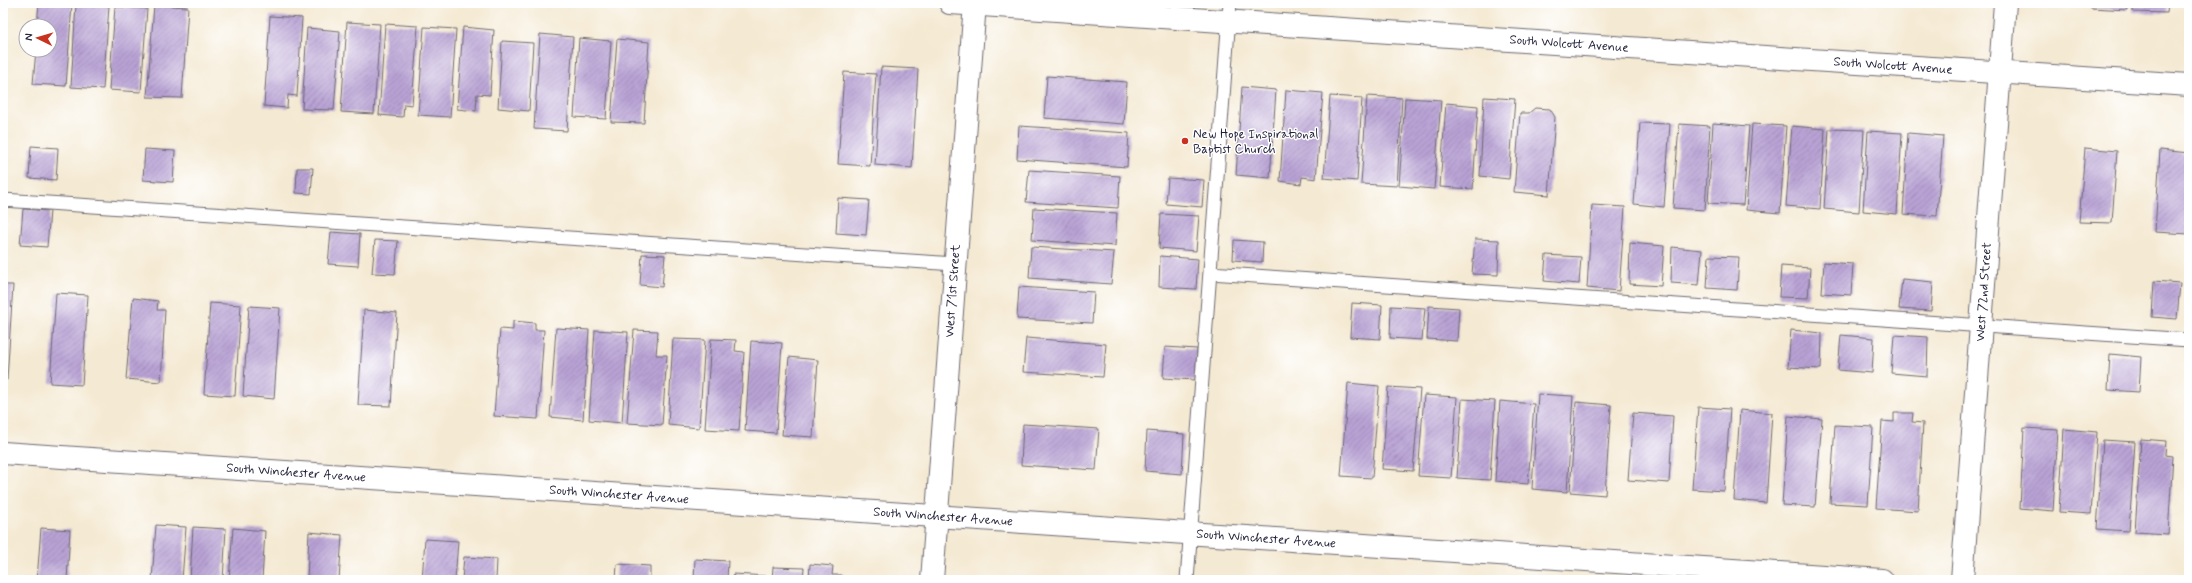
<svg xmlns="http://www.w3.org/2000/svg" width="2192" height="583" viewBox="0 0 2192 583" font-family="Mynerve,sans-serif">
<style>
.building{fill:url(#building-hatch)}
.lines{fill:none;stroke-linecap:round;stroke-linejoin:round}
.service-casing{stroke:#6c6870;stroke-width:15}
.minor-casing{stroke:#6c6870;stroke-width:24}
.secondary-casing{stroke:#6c6870;stroke-width:24}
.service{stroke:#fff;stroke-width:13}
.minor{stroke:#fff;stroke-width:22}
.secondary{stroke:#fff;stroke-width:22}
.poi-dot{fill:#c8321e;stroke:#fff;stroke-width:1.5}
.labels{text-anchor:middle;dominant-baseline:central;stroke-width:3;stroke-linejoin:round;paint-order:stroke}
.street-label{font-size:13px;fill:#22223b;stroke:#fff}
.poi-label{font-size:13px;fill:#22223b;stroke:#fff;text-anchor:start}
</style>
<defs>
<pattern id="building-hatch" width="6" height="6" patternUnits="userSpaceOnUse"><rect width="6" height="6" fill="#b9a3d5"/><path d="M-1 1l2-2M0 6l6-6M5 7l2-2" fill="none" stroke="#9684ae"/></pattern>
</defs>
<rect width="100%" height="100%" fill="#fff"/>
<filter id="ink" filterUnits="userSpaceOnUse"><feTurbulence type="fractalNoise" baseFrequency=".025" numOctaves="2"/><feDisplacementMap in="SourceGraphic" scale="8" xChannelSelector="R" yChannelSelector="G"/><feConvolveMatrix kernelMatrix="1 2 1 2 8 2 1 2 1" color-interpolation-filters="sRGB"/></filter>
<filter id="wash" filterUnits="userSpaceOnUse"><feTurbulence type="fractalNoise" baseFrequency=".012" numOctaves="4" result="noise"/><feDisplacementMap in="SourceGraphic" scale="16" xChannelSelector="R" yChannelSelector="G"/><feGaussianBlur stdDeviation="0.9" result="paint"/><feColorMatrix in="noise" values="0 0 0 0 0 0 0 0 0 0 0 0 0 0 0 0 0 1.4 0 .05"/><feComposite in="paint" operator="in"/></filter>
<g filter="url(#wash)">
<rect width="100%" height="100%" fill="#f4e9d2"/>
<g id="blocks">
<path class="building" d="M39,3L72,4L66,86L33,84L36,50H50V26H37Z
M2092,3H2128V10L2091,8Z
M2133,3H2168L2167,13L2133,12Z
M76,4L109,6L103,89L71,87Z
M154,5L188,7L182,98L147,97Z
M115,7L147,9L141,92L109,90Z
M270,16L302,18L297,96L288,95L287,108L264,106Z
M347,22L380,24L374,114L341,112Z
M385,24L418,26L412,105L404,104L403,117L379,115Z
M424,27L456,29L450,117L418,115Z
M463,27L494,30L490,95L477,94L476,111L457,109Z
M307,28L340,31L334,110L302,109Z
M540,34L573,37L567,131L534,129Z
M579,38L611,41L606,119L574,117Z
M617,39L649,42L644,123L611,122Z
M502,41L533,43L529,111L498,108Z
M881,67L918,69L912,168L875,165Z
M844,72L876,74L870,166L838,164Z
M1047,76L1127,82L1124,124L1044,118Z
M1242,87L1276,90L1270,178L1236,175Z
M1286,90L1323,93L1316,179L1302,177L1301,184L1280,181Z
M1330,96L1362,98L1357,181L1324,178Z
M1367,96L1402,98L1397,186L1361,184Z
M1484,97L1515,99L1509,179L1480,176Z
M1405,98L1441,100L1434,189L1399,186Z
M1446,103L1478,106L1473,189L1440,187Z
M1535,108L1550,109L1555,117L1549,195L1514,192L1520,113H1529Z
M1640,123L1670,124L1664,207L1634,204Z
M1713,123L1749,126L1743,205L1708,203Z
M1679,124L1710,126L1705,210L1673,208Z
M1752,124L1786,126L1780,213L1746,210Z
M1019,126L1129,133L1127,167L1017,159Z
M1792,126L1825,129L1820,209L1786,206Z
M1829,129L1864,130L1859,212L1824,209Z
M1868,131L1902,133L1897,214L1863,211Z
M1908,133L1943,136L1937,216L1903,214Z
M31,146L58,148L56,180L29,178Z
M2085,148L2117,151L2112,223L2079,222Z
M145,149L175,151L173,182L143,180Z
M2160,150L2189,153V234L2155,232Z
M297,168H313L311,194L296,193Z
M1029,170L1120,176L1118,208L1026,202Z
M1168,178L1204,180L1202,207L1166,204Z
M838,198L869,200L866,235L836,233Z
M1592,205L1625,207L1619,291L1587,288Z
M1034,208L1117,213L1115,246L1032,240Z
M23,209L50,211L47,247L20,245Z
M1161,214L1199,216L1196,251L1159,248Z
M331,232L360,234L358,266L328,264Z
M1475,239L1499,240L1498,275L1472,274Z
M375,240L398,241L395,274L372,273Z
M1234,240L1263,242L1262,262L1233,260Z
M1630,243L1664,246L1661,286L1629,284Z
M1031,247L1114,252L1111,284L1029,278Z
M1672,247L1702,250L1699,285L1671,283Z
M642,254L665,255L662,287L640,285Z
M1546,255L1581,257L1579,284L1544,281Z
M1160,256L1198,259L1196,289L1159,287Z
M1709,256L1739,257L1737,290L1707,288Z
M1824,262L1853,264L1851,295L1822,293Z
M1781,266L1810,268L1808,298L1779,297Z
M1902,279L1933,282L1931,311L1899,309Z
M2154,281L2180,283L2177,319L2152,317Z
M3,285H13L7,380L3,379Z
M1019,287L1094,292L1092,323L1017,319Z
M56,293L88,295L82,385L50,383Z
M133,298L158,301L157,310H165L161,382L126,379Z
M210,303L241,305L235,396L204,394Z
M1352,303L1382,305L1380,339L1350,337Z
M249,306L280,308L274,399L243,396Z
M1391,306L1425,308L1422,340L1390,338Z
M1429,306L1459,308L1457,341L1427,339Z
M364,310L397,313L391,406L358,405Z
M513,321L535,323V330H544L538,419L494,416L500,329L513,330Z
M556,328L589,330L583,420L550,417Z
M595,330L628,332L622,423L589,420Z
M634,330L658,331L656,355H667L662,425L627,423Z
M1791,330L1822,333L1821,369L1788,367Z
M1841,335L1874,338L1872,373L1838,370Z
M1894,335L1928,337L1927,376L1891,373Z
M1026,338L1106,344L1103,377L1023,372Z
M673,339L705,340L699,428L668,425Z
M711,339L736,340L735,351L744,352L739,431L705,429Z
M751,341L782,343L776,433L745,431Z
M1165,347L1197,349L1195,380L1163,378Z
M2110,354L2141,357L2139,392L2108,390Z
M789,357L818,360L813,437L782,435Z
M1348,383L1379,386L1372,478L1341,476Z
M1388,387L1420,389L1413,471L1382,469Z
M1538,394L1573,396L1567,492L1532,489Z
M1424,395L1457,397L1451,478L1418,476Z
M1462,399L1495,401L1490,480L1457,478Z
M1500,401L1534,404L1528,484L1495,481Z
M1576,402L1611,405L1605,495L1570,492Z
M1698,407L1730,409L1724,491L1692,489Z
M1740,410L1772,413L1766,503L1734,500Z
M1633,413L1673,416L1669,483L1628,480Z
M1894,413H1913L1912,422L1923,423L1918,511L1876,508L1882,421L1894,422Z
M1788,416L1822,419L1815,507L1782,505Z
M1023,424L1099,429L1096,470L1021,465Z
M1835,425L1873,427L1868,505L1830,503Z
M2024,428L2058,430L2053,511L2020,508Z
M2064,429L2097,432L2091,514L2059,512Z
M1147,431L1184,434L1182,474L1145,471Z
M2141,439L2166,441L2165,455L2173,456L2168,534L2135,532Z
M2103,440L2135,442L2129,531L2097,529Z
M156,525L186,527L182,580H152Z
M193,527L226,529L223,580H190Z
M41,528L70,530L67,580H37Z
M233,528L265,531L262,580H229Z
M309,532L342,535L339,580H307Z
M425,539L458,541L455,580H422Z
M464,557L497,559L496,580H462Z
M695,559L728,561L727,580H694Z
M617,564L650,566V580H616Z
M810,564L833,566L832,575H842V580H809Z
M773,567L804,568L803,580H772Z
M734,574L766,576L765,580H733Z"/>
</g>
</g>
<g filter="url(#ink)">
<use href="#blocks" fill-opacity="0" stroke="#6c6870" stroke-width="1"/>
<g class="lines">
<defs>
<path id="service" d="M3,200L955,264
M1210,273L2189,340
M1187,580L1230,3"/>
<path id="minor" d="M950,3L2189,85
M3,453L1882,580
M1962,580L2005,3"/>
<path id="secondary" d="M932,580L975,3"/>
</defs>
<use href="#service" class="service-casing"/>
<use href="#minor" class="minor-casing"/>
<use href="#secondary" class="secondary-casing"/>
<use href="#service" class="service"/>
<use href="#minor" class="minor"/>
<use href="#secondary" class="secondary"/>
</g>
</g>
<circle class="poi-dot" cx="1185" cy="141" r="4"/>
<g class="labels">
<g class="street-label">
<text transform="translate(1569 44) rotate(4)">South Wolcott Avenue</text>
<text transform="translate(1893 66) rotate(4)">South Wolcott Avenue</text>
<text transform="translate(953 291) rotate(-86)">West 71st Street</text>
<text transform="translate(1984 292) rotate(-86)">West 72nd Street</text>
<text transform="translate(296 473) rotate(4)">South Winchester Avenue</text>
<text transform="translate(619 495) rotate(4)">South Winchester Avenue</text>
<text transform="translate(943 517) rotate(4)">South Winchester Avenue</text>
<text transform="translate(1266 539) rotate(4)">South Winchester Avenue</text>
</g>
<g class="poi-label">
<text x="1193" y="134">New Hope Inspirational<tspan x="1193" dy="15">Baptist Church</tspan></text>
</g>
</g>
<rect width="2192" height="583" fill="none" stroke="#fff" stroke-width="16"/>
<g transform="translate(38 38) rotate(275)"><circle r="19" fill="#ffffff" stroke="#a7a7b1"/>
<path d="M0-3L7 15L0 10L-7 15Z" fill="#c8321e"/>
<text y="-6" font-size="11" font-weight="bold" text-anchor="middle" fill="#22223b">N</text>
</g>
</svg>
